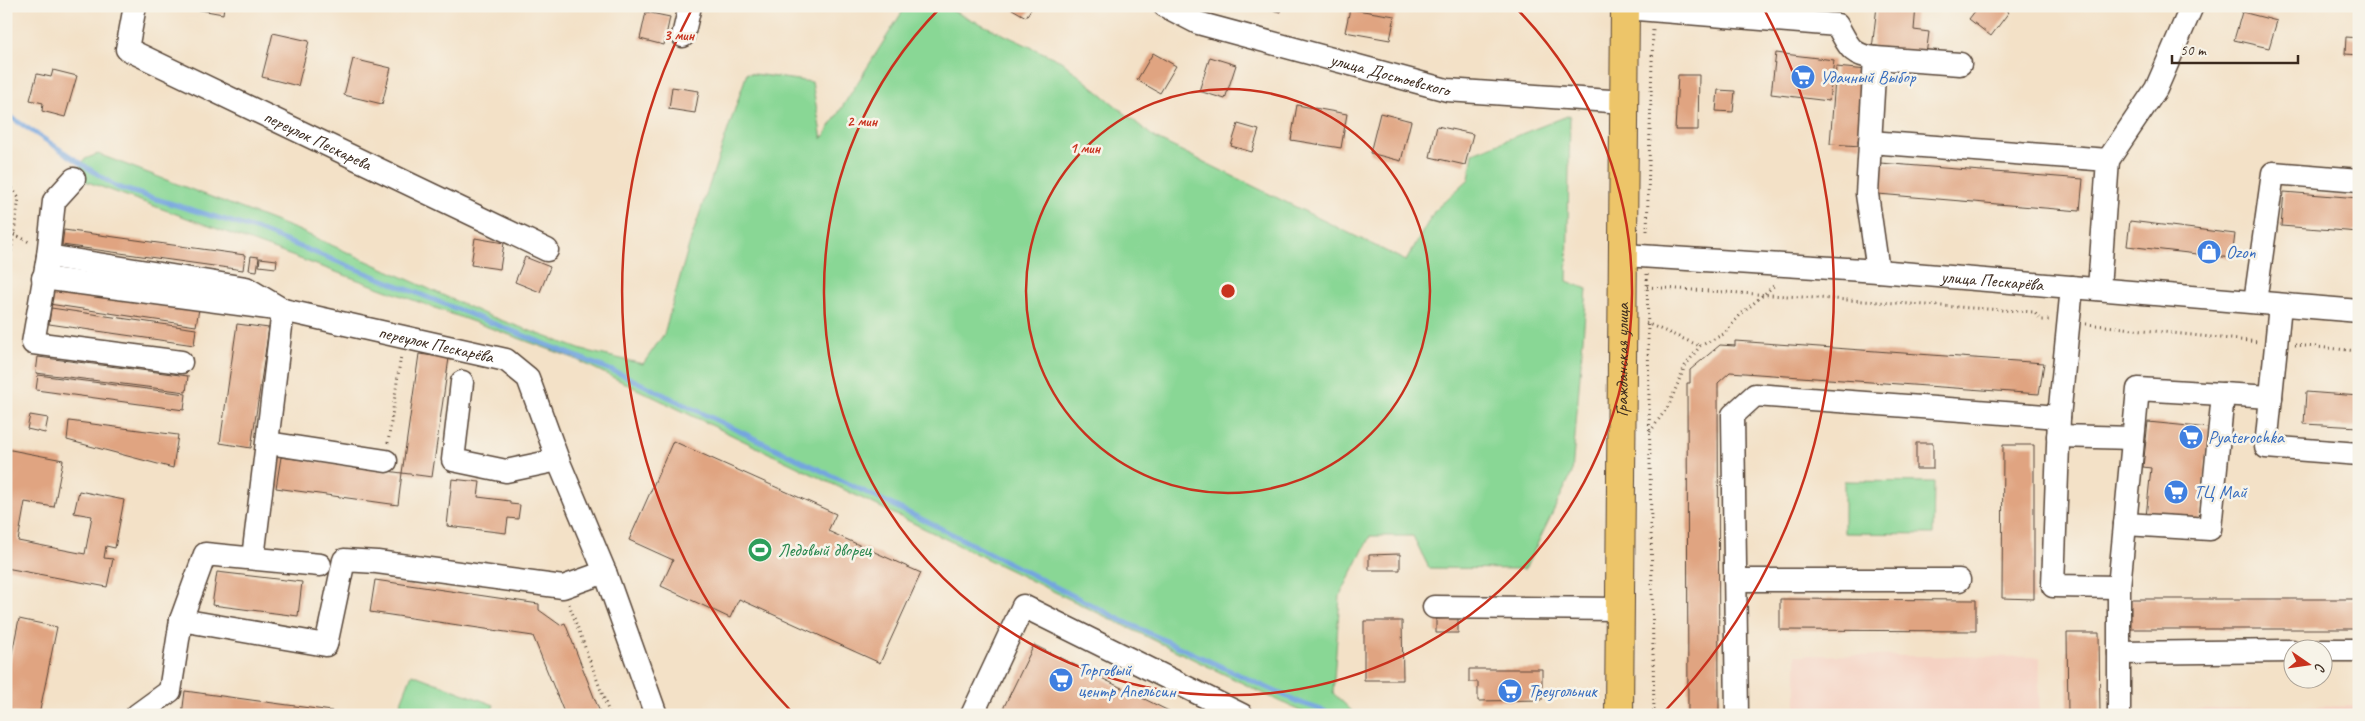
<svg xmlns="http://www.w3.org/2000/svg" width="2365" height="721" viewBox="0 0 2365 721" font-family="Caveat,sans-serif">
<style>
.built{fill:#f5d2c3}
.green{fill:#89d795;stroke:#62805a}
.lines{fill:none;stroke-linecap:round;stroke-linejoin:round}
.stream{stroke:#74a5df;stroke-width:5}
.building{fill:#e0a481}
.minor-casing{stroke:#574537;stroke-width:25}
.major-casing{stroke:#574537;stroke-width:30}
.path{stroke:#574537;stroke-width:3;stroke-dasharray:1 4;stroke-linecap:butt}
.minor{stroke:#fff;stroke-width:22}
.major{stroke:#edc569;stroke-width:28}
.ring{fill:none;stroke:#c8321e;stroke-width:2.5}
.labels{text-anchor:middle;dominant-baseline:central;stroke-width:5;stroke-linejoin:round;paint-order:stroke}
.street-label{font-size:18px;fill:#3b2a1e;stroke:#f7f3e8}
.shop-label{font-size:18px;fill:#366cbe;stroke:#f7f3e8;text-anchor:start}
.leisure-label{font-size:18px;fill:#27864d;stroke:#f7f3e8;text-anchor:start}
.centre{fill:#c8321e;stroke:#f7f3e8;stroke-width:2.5}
.ring-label{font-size:15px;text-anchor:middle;font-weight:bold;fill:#c8321e;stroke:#f7f3e8;stroke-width:5;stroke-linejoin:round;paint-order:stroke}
</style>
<rect width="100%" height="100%" fill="#f7f3e8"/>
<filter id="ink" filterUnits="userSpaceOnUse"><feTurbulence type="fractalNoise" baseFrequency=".02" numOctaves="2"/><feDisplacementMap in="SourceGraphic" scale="10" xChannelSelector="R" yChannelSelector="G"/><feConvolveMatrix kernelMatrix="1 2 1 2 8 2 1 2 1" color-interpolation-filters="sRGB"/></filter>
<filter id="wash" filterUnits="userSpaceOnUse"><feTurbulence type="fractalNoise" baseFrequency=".0096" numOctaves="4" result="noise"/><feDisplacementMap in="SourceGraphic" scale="20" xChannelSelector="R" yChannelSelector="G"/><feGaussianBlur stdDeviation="1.12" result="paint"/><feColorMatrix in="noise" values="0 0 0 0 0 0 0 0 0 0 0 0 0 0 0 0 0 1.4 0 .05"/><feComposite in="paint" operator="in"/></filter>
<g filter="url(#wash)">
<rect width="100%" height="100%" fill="#f3e1c7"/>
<path class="built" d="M1796,655L2040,657L2039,715H1796Z
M2359,706V715H2168V710Z"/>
<path class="green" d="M906,6H942L1061,61L1155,138L1406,261L1435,210L1469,179L1473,153L1570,115L1567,281L1587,289L1572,473L1525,569L1429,568L1413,536H1370L1340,596L1333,693L1353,712L1351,715H1308L573,358L85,181L79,168L85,159L98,154L298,230L487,315L582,350L643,364L664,334L689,245L747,73L812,82L822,139Z
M1844,481L1934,482L1933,534L1844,533Z
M412,674L494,705L490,715H396Z"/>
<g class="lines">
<path class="stream" d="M6,114L117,187L258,230L623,375L940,528L1123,621L1298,702L1337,715"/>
</g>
<g id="blocks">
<path class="building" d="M196,6H224L223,14L195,9Z
M1007,6H1033L1026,17Z
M1257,6H1281L1280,12Z
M1877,6H1916L1914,30L1929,32L1926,55L1872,49Z
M1979,6H2001L2009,12L1991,36L1969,19Z
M1350,9L1395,16L1390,40L1345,32Z
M646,12L670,17L664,45L640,39Z
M2242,12L2277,21L2269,48L2234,40Z
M273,33L309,41L298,86L262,77Z
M2346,37L2359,38V55L2345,54Z
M1153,53L1176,66L1160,93L1137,80Z
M1776,53L1834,60L1829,101L1771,94Z
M1210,57L1236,65L1225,99L1199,91Z
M353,59L391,68L382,104L344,95Z
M1836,67L1867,70L1861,146L1830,144Z
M53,70L77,76L65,117L42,111L43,103L30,100L37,74L51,77Z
M1678,75H1699L1698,130H1675Z
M672,87L699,91L695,113L669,109Z
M1718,90L1735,91L1733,112L1716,111Z
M1297,105L1347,114L1341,148L1291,140Z
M1380,113L1411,121L1401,161L1370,153Z
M1238,124L1259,130L1252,152L1231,146Z
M1437,126L1473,134L1465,165L1430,157Z
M1880,163L2083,179L2080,211L1878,194Z
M2284,192L2359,198V232L2281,226Z
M2130,221L2235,234L2232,258L2127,246Z
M64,230L245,255L243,270L62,245Z
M475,238L504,243L500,269L471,265Z
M251,256L259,257L257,271L249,270Z
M525,257L550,267L540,292L515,282Z
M260,258L277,260L276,268L259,266Z
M51,288L199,309L196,326L49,304Z
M51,308L196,329L194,345L49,324Z
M237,324L269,328L251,448L220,443Z
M1735,341L2044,363L2039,394L1730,372L1718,383L1719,715H1688L1687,383H1690V370L1720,345L1735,346Z
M419,354L449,358L432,477L402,473L398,505L276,488L281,457L402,473Z
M38,357L188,376L186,392L36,373Z
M38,375L186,394L184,410L36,390Z
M2306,392L2359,396V427L2304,424Z
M30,415L48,418L45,433L27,429Z
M69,421L178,435L173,468L67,440Z
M2148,422L2209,428L2200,522L2146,517L2151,468L2143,467Z
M673,441L836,514L828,531L921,573L880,663L739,599L730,618L661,586L673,560L629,540Z
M1916,443H1933V469H1916Z
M2003,445H2034V599L2002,598Z
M6,449L63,460L54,507L25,502L18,541L85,554L92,516L74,513L79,491L124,500L115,548L106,546L104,558L113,559L107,587L6,568Z
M452,479L480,482L478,497L510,501V504L520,505L518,519L508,518L506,533L447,526Z
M1400,554V570H1369V555Z
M217,572L302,582L298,616L212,605Z
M375,580L539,604V610L560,625L565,623L601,715H565L533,636L370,612Z
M1780,599L1976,600V631L1780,630Z
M2129,599H2359V629H2129Z
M1458,618V633H1436V619Z
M19,619L57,627L39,715L6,712V682Z
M1364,621H1402L1403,680H1364Z
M2067,633H2099L2100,715H2068Z
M1034,645L1177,715H1000Z
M1469,669H1542V700L1478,701V682H1469Z
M185,691L332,711L331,715H182Z"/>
</g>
</g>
<g filter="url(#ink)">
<use href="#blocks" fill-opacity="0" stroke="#574537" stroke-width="1"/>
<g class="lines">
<defs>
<g id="minor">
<path id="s1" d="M135,6L127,49L547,250"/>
<path id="s2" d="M1165,6L1198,23L1447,90L1625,102"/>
<path d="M1625,8L1837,25C1849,46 1850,55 1875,58"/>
<path d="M683,36L690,6"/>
<path d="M1870,142L2108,160L2099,289"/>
<path d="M2108,160L2156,89L2192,6"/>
<path d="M74,179L54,201L48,256L33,343L181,362"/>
<path id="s3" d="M1624,255L1878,271L2359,311"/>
<path d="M48,256L246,288L283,310L253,558"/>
<path d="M1878,271L1867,194L1875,58L1960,64"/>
<path id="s4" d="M43,278L283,310L506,360L528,378L558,460L605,572L656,715"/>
<path d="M2072,287L2059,417L2053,586L2119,587"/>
<path d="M2255,302L2273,173L2359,180"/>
<path d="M2280,305L2266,447L2359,454"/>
<path d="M462,382L453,460L506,471L558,460"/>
<path d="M2058,436L2133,438"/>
<path d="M268,443L386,461"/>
<path d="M2125,524L2210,529L2223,394"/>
<path d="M1735,580H1959"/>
<path d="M1434,607L1619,609"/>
<path d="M181,620L326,645L344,560L377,562L563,587L605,572"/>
<path d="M2322,650H2359"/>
<path d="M2119,653L2292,651"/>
<path d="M137,715L170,691L181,620L205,554L320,565"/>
<path d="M972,715L1023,606L1242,715"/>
<path d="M1737,715L1733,415L1755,395L2059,417"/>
<path d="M2119,715V587L2138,389L2271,397"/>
</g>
<g id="major">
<path id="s5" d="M1619,715L1625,6"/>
</g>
</defs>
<use href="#minor" class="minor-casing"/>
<use href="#major" class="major-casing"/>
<path class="path" d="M6,180L19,198L6,286
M1647,231L1653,29
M14,234L31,243
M1647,274L1654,715
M1647,287L2034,312L2041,320H2050
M1646,323L1700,346
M2086,324L2259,342
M2295,345L2359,351
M1650,432L1669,405L1685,366L1700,346L1724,334L1740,315L1776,284
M388,443L401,355
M569,604L610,715"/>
<use href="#minor" class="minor"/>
<use href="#major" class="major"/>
</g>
</g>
<g class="ring">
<circle cx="1228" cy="291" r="202"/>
<path d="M1516 8A404 404 0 1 1 940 8"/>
<path d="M792 712A606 606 0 0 1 693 7M1763 7A606 606 0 0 1 1664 712"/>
</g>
<defs>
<symbol id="supermarket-disc" viewBox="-11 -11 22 22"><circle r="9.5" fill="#3f7fe0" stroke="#f7f3e8"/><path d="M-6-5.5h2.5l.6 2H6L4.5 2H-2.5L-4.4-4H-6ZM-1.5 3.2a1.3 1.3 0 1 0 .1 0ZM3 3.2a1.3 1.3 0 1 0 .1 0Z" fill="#fff"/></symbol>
<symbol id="shop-disc" viewBox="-11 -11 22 22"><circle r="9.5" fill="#3f7fe0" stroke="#f7f3e8"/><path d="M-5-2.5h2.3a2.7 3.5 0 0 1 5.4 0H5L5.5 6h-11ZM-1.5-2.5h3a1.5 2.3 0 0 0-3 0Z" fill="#fff"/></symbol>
<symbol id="stadium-disc" viewBox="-11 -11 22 22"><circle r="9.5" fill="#2e9e5b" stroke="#f7f3e8"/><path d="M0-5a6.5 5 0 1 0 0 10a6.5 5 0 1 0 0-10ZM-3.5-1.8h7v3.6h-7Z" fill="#fff"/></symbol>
</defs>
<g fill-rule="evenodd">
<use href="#supermarket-disc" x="1789" y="63" width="28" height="28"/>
<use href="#shop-disc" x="2195" y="238" width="28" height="28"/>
<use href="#supermarket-disc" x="2177" y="423" width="28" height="28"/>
<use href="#supermarket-disc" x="2162" y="478" width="28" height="28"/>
<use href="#stadium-disc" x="746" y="536" width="28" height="28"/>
<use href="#supermarket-disc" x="1047" y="666" width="28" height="28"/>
<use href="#supermarket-disc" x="1496" y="677" width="28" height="28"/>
</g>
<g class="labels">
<g class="street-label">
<text stroke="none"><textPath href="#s2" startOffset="236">улица Достоевского</textPath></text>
<text stroke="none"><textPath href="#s1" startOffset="255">переулок Пескарева</textPath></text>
<text stroke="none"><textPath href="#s3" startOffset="369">улица Пескарёва</textPath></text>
<text stroke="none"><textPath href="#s4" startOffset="399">переулок Пескарёва</textPath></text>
<text stroke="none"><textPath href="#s5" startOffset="355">Гражданская улица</textPath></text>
</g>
<g class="shop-label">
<text x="1820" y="77">Удачный Выбор</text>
<text x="2226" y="252">Ozon</text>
<text x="2208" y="437">Pyaterochka</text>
<text x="2194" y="492">ТЦ Май</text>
<text x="1078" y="670">Торговый<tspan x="1078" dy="21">центр Апельсин</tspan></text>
<text x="1528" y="691">Треугольник</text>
</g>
<g class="leisure-label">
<text x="778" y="550">Ледовый дворец</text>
</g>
</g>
<circle cx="1228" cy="291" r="8" class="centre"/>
<g class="ring-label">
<text x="679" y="40">3 мин</text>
<text x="862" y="126">2 мин</text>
<text x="1085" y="153">1 мин</text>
</g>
<rect width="2365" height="721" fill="none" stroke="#f7f3e8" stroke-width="25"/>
<g transform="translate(2308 664) rotate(103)"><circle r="24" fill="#f7f3e8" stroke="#aca397"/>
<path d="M0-4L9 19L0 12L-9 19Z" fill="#c8321e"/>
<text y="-8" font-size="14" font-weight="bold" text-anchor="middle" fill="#3b2a1e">С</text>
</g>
<path d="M2172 55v8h126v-8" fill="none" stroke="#3b2a1e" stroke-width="2.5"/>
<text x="2180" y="55" font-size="15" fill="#3b2a1e" stroke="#f7f3e8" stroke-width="4" paint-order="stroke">50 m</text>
</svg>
